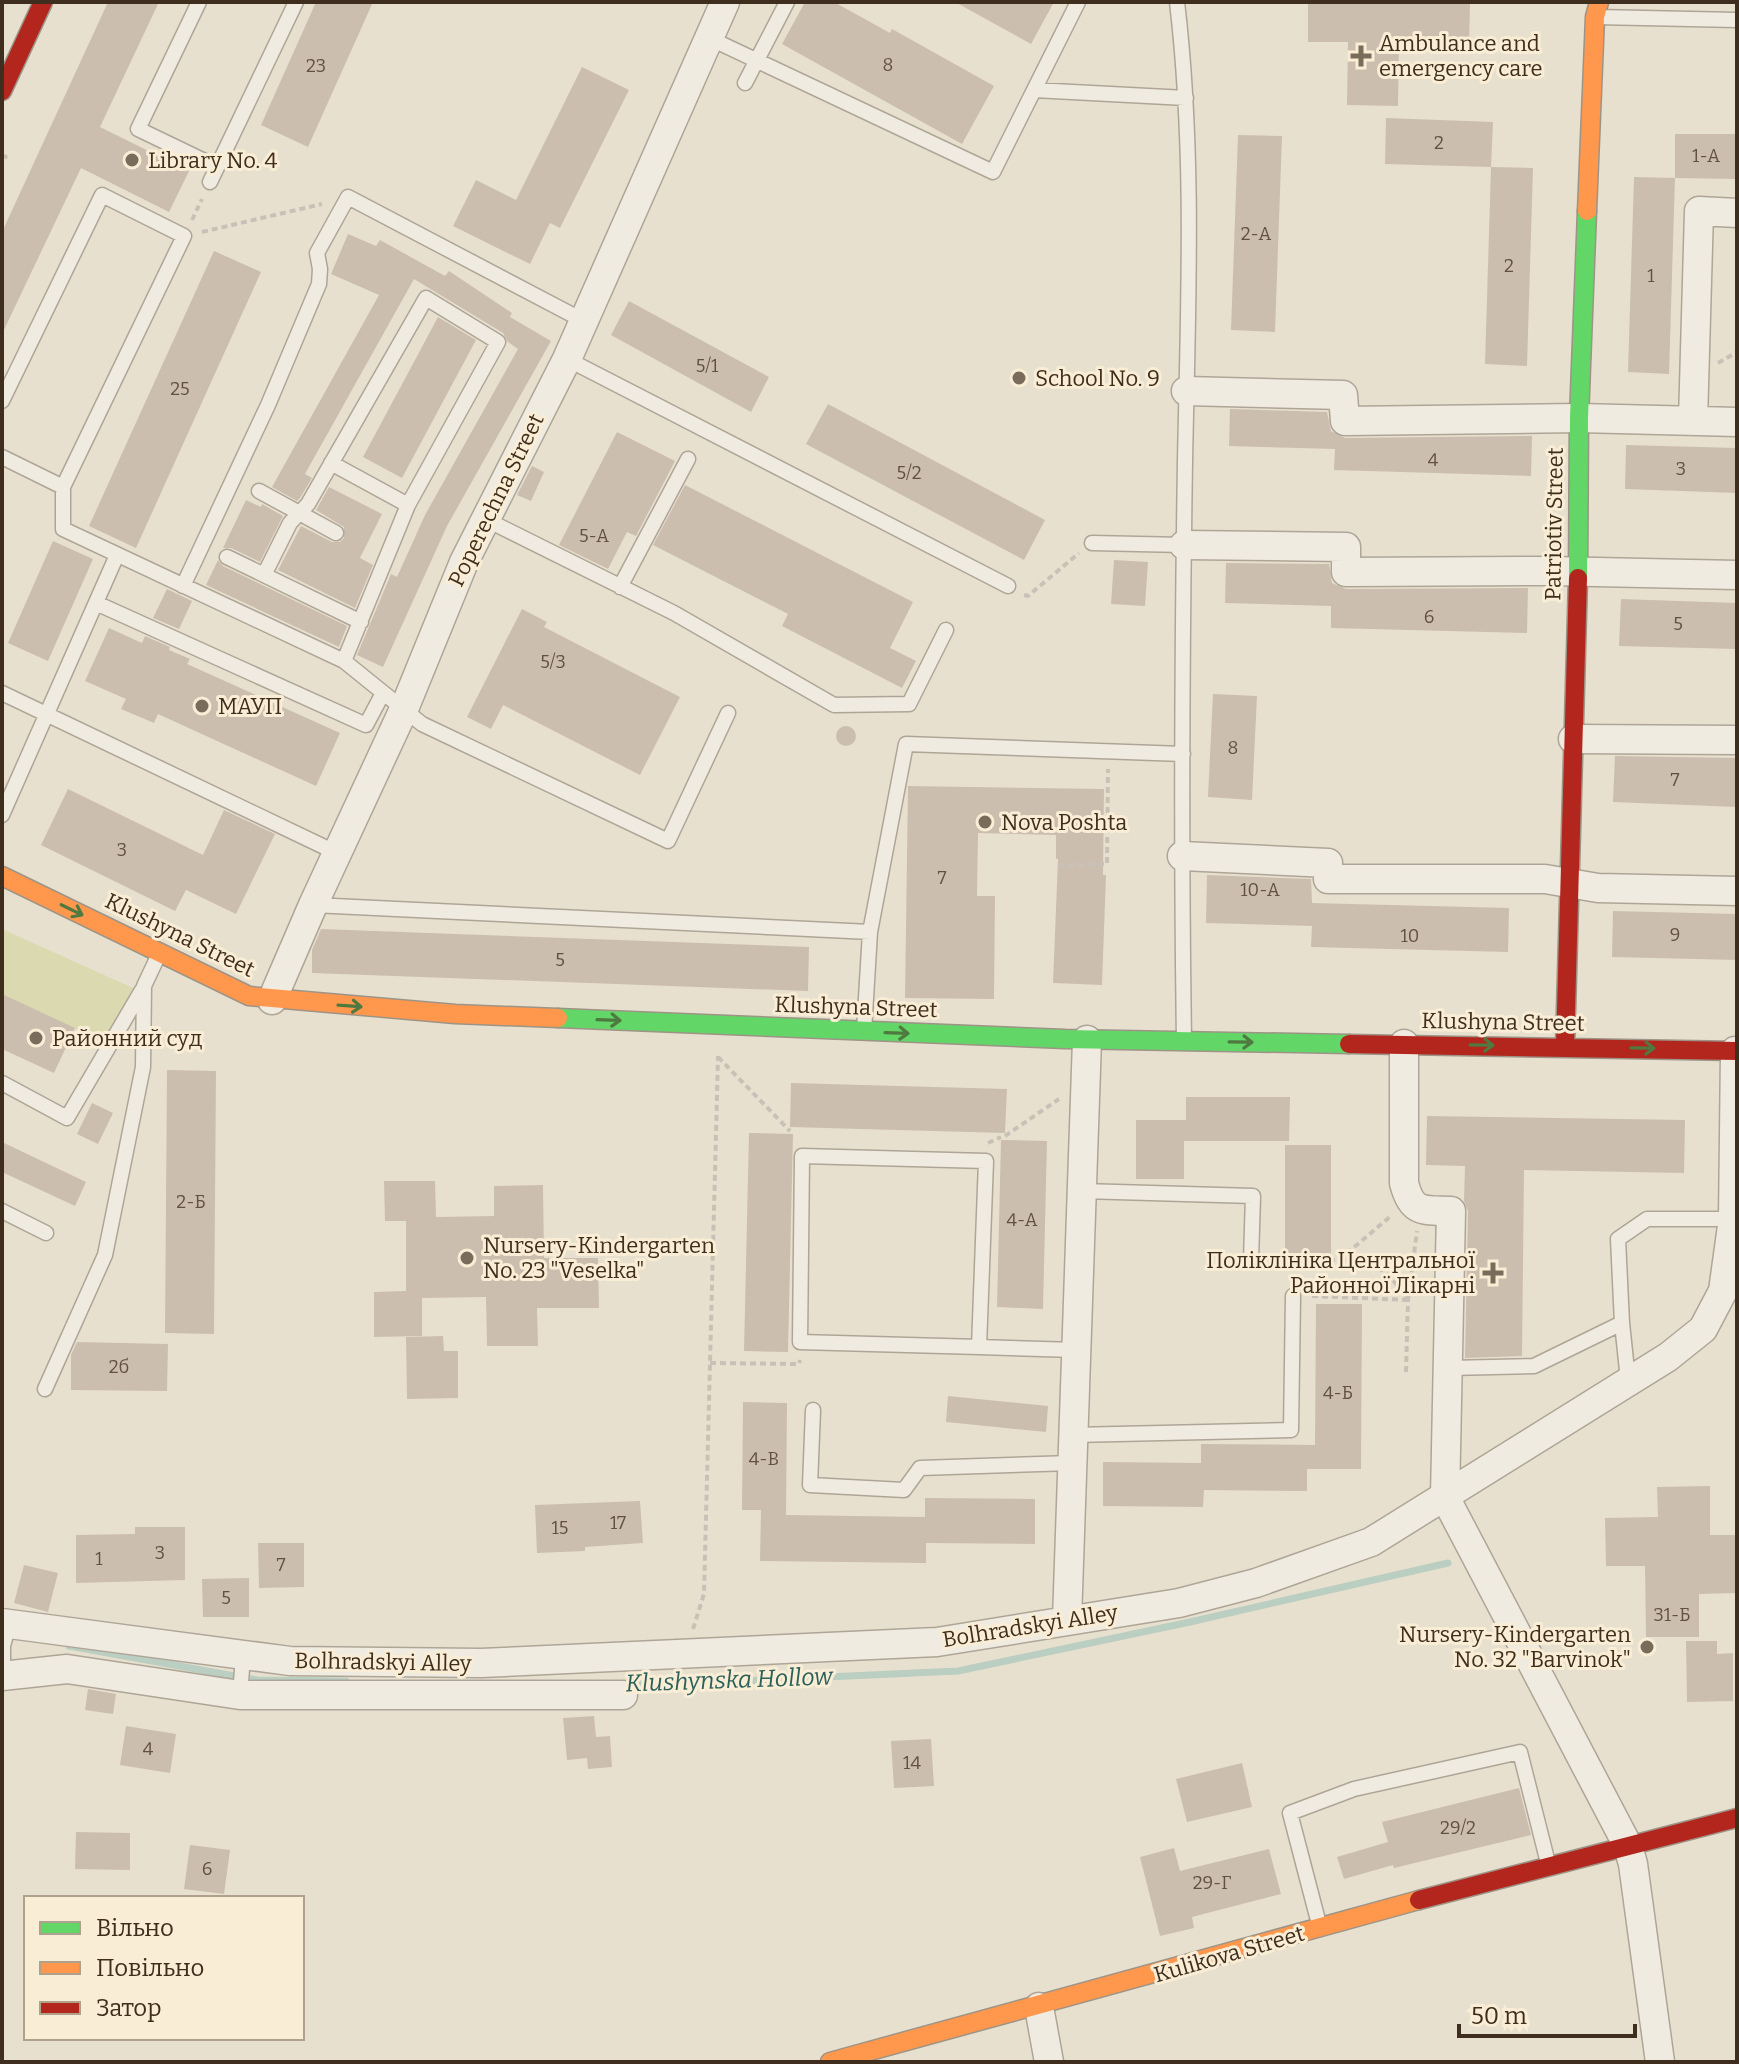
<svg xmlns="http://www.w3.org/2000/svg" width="1739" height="2064" viewBox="0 0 1739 2064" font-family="Bitter,serif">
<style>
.green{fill:#dad9af}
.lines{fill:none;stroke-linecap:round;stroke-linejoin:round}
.stream{stroke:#bacec1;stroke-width:7}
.building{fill:#ccbeaf}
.lane-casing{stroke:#aea597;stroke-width:17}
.street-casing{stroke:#aea597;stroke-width:31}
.fast-casing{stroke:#9d9487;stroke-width:21}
.slow-casing{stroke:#9d9487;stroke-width:21}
.jam-casing{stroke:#9d9487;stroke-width:21}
.path{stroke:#c9c1b7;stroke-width:4;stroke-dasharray:6 4;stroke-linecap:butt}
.lane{stroke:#f0ebe1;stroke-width:14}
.street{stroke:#f0ebe1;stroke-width:28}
.fast{stroke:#63d668;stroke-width:18}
.slow{stroke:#ff974d;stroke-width:18}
.jam{stroke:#b3261e;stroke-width:18}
.oneway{stroke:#4f793f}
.poi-dot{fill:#7a6c5b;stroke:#f9eed5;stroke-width:3}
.labels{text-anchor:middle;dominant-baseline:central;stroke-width:6;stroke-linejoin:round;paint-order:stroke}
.number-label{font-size:18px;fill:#625142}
.poi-label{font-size:22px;fill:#3f2d1d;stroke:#f9eed5;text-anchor:start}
.street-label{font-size:22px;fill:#3f2d1d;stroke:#f9eed5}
.water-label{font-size:24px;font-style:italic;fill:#2b605b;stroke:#f9eed5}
</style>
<rect width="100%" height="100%" fill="#e8e0ce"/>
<path class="green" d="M2,929L133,988L105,1043L2,994Z"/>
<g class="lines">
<path class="stream" d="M69,1646L257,1680L346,1681
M622,1684H676L958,1671L1190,1622L1448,1563"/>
</g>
<path class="building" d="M108,2H159L100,127L189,171L169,212L81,168L2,334V232Z
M316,2H373L308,147L261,125Z
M805,2H834L890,33L892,29L994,86L962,144L782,44Z
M955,2H1054L1031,44Z
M1308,2H1470L1469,47L1399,46L1398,106L1347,105L1348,42H1308Z
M582,67L629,90L560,228L550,223L530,264L453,226L476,180L516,200Z
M1386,118L1493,122L1491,167L1385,164Z
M1675,134H1737V179L1675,178Z
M1238,135L1282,136L1275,332L1231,330Z
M1491,167L1533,168L1527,366L1485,364Z
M1634,177L1675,178L1669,374L1628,372Z
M348,234L376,246L380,240L445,276L449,271L512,313L510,317L551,341L447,526L383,667L357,655L391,574L397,577L425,515L518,349L508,342L503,333L414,279L305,474L312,478L300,498L297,501L272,487L379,295L331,274Z
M214,251L261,272L136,548L89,526Z
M629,301L769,377L751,412L611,335Z
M438,317L476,340L402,478L363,457Z
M828,404L1045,520L1024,560L806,444Z
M1230,409L1327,412L1331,431L1345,438L1532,436L1531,476L1334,470L1335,449L1229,446Z
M617,432L675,461L636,536L627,532L608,569L559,545Z
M1626,445L1737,448V493L1625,489Z
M532,466L544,472L531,501L517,495Z
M685,485L913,602L890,648L916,661L902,688L782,626L788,614L653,545Z
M329,487L382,514L360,558L373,565L355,608L278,570L301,526L332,542H340L344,538V527L316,510Z
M246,500L261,507L262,504L283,516L260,562L231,548H223Z
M53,541L93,559L48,661L8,643Z
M218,560L223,566L347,626L339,647L206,585Z
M1114,560L1148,562L1145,606L1111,604Z
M1226,563L1329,564L1332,583L1346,589L1528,588L1527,633L1331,628V606L1225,603Z
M167,589L192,601L179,629L153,618Z
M1621,599L1737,603V649L1619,646Z
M522,609L547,622L544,627L680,697L640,775L503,705L491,729L467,717Z
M109,628L142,643L145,636L170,647L169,650L190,659L187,664L340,733L316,786L158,714L154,723L121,709L126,699L85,681Z
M1213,694L1257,696L1252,800L1208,797Z
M836 736a10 10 0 1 1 20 0a10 10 0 1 1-20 0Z
M1615,756L1737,758V807L1613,802Z
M908,786L1104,789L1103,875H1106L1102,985L1053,983L1058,859H1056V835L978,833L977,896H995L994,999L905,998Z
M68,789L203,855L224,810L275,834L236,914L186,890L175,911L41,845Z
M1207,875L1311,879L1312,903L1509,908L1508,952L1311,947L1312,926L1206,923Z
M1613,911L1737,914V960L1612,957Z
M321,929L809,947L808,991L312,973V950Z
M2,994L75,1028L54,1073L2,1049Z
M167,1070L216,1071L214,1334L165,1333Z
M791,1083L1007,1089L1005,1133L790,1127Z
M1186,1097H1290L1289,1141H1184V1179H1136V1120H1186Z
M92,1103L113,1113L98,1144L77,1134Z
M1427,1116L1685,1120L1684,1173L1524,1170L1522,1356L1465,1358L1468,1211L1464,1201L1465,1166L1426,1165Z
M749,1133L793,1134L788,1352L744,1351Z
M1001,1140L1047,1141L1043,1309L997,1307Z
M2,1142L86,1182L75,1206L2,1172Z
M1285,1145H1331V1254H1285Z
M384,1181H435L436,1217L494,1216V1186L543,1185L544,1258H598L599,1308H537L538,1346H487L486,1297L422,1298V1336L374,1337V1292L406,1291V1221H385Z
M1316,1304H1362L1361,1469H1307V1491L1204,1490L1203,1507L1103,1506V1462L1201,1463V1444L1315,1445Z
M443,1336L444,1351H458V1398L407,1399L406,1337Z
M77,1342L168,1344L167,1391L71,1390V1355Z
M948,1396L1048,1406L1046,1432L946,1422Z
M743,1402L787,1403L786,1515L925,1517V1498L1035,1499V1544L926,1543V1563L760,1561L761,1510H742Z
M1710,1486V1535H1737V1593L1699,1594V1637H1646L1645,1566H1606L1605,1518L1658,1517L1657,1487Z
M640,1501L643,1543L585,1547V1551L537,1553L535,1505Z
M135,1527H185V1580L76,1583V1535L135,1534Z
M258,1543H304V1587L259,1588Z
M24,1565L58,1573L48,1612L14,1603Z
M249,1578V1617H203L202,1579Z
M1686,1641H1717V1654L1733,1653V1701L1687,1702Z
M88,1689L116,1694L113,1714L85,1710Z
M594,1716L596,1737L610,1736L612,1767L588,1769L587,1758L567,1760L563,1718Z
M126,1726L176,1734L170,1773L120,1765Z
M931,1739L934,1786L894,1788L891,1741Z
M1242,1763L1252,1807L1187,1822L1176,1779Z
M1519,1788L1531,1835L1394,1868L1393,1865L1344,1879L1337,1857L1388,1842L1382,1822Z
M76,1832L130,1833V1870L75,1869Z
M190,1845L230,1850L224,1894L184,1889Z
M1174,1848L1180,1871L1269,1849L1281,1894L1192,1917L1194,1928L1160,1936L1140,1857Z"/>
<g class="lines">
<defs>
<path id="lane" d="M199,2L138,129L217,167
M1177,2C1195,154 1188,307 1185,461C1182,654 1181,847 1184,1040
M1596,17L1737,20
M709,38L993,172L1078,2
M745,83L787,2
M1034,90L1186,98
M210,182L296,2
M567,359L1008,586
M2,401L102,195L184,236L63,487V529L344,661L422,724L668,841L728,713
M2,457L63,487
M331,463L408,505
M259,491L336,533
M485,519L674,613L834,705L909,704L946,630
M1092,543L1184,545
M227,557L361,622
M264,575L290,523L308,504L426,298L498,342L408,505L344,661
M183,586L268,405L319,284L320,269L317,253L348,197L584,321
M620,587L688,459
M96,603L366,725L383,693
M2,693L337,853
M2,815L117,555
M313,905L870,932
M864,1031L870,932L906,744L1183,754
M2,1083L67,1118L142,990
M1082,1191L1253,1196L1251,1260
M2,1211L46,1233
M1622,1323L1628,1380
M979,1347L986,1161L802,1156L800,1342L979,1347L1076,1350
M1449,1368L1534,1366L1622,1323L1618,1239L1647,1219H1733
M45,1389L105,1255L143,1067L144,986L160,952
M813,1410L810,1485L904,1490L920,1468L1072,1463
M1073,1435L1291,1430L1293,1296
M3,1676V1646L9,1624
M240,1695L243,1656
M1320,1928L1290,1813L1354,1789L1520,1752L1548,1863"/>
<path id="street" d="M1186,391L1343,395L1345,421L1579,418L1737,422
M1693,421L1699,211L1737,213
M1184,545L1346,547V572L1549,571L1737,575
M1573,739L1737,740
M1182,856L1328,863V879H1545L1598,888L1737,891
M272,1000L313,905L404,709L464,562L567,359L725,2
M1404,1044V1183C1412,1214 1423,1210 1451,1211L1445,1497L1628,1846L1633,1864L1660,2062
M1067,1620L1087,1040
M2,1623L290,1661L481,1663L937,1642L1179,1603L1256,1583L1371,1542L1668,1357L1703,1329L1723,1291L1733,1219L1735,1051
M2,1676L67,1669L240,1695H623
M1039,2007L1049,2062"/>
<path id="fast" d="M1578,578L1579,418L1587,211
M558,1018L1065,1039L1349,1044"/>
<path id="slow" d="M1587,211L1595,17L1599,2
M2,876L249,996L455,1014L558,1018
M830,2062L1419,1900"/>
<path id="jam" d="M2,91L43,2
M1349,1044L1737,1051
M1565,1046L1578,578
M1419,1900L1737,1818"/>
</defs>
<use href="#lane" class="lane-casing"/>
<use href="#street" class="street-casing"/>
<use href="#fast" class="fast-casing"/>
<use href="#slow" class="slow-casing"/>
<use href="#jam" class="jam-casing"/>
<path class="path" d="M2,155L10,159
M192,220L202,199
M202,232L322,204
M1718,363L1737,352
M1024,595L1028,596L1079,553
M1058,865L1107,864L1108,769
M718,1057L790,1131
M1005,1136L1059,1099
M988,1143L1001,1137
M1269,1260H1339L1392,1215
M1339,1260C1378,1265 1384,1265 1406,1298
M1312,1296L1407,1300
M710,1363L799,1364L800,1360
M1406,1372L1408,1300L1417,1231
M693,1629L704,1594L718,1056"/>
<use href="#lane" class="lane"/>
<use href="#street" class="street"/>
<use href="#fast" class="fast"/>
<use href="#slow" class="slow"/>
<use href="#jam" class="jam"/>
</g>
<defs><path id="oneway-shaft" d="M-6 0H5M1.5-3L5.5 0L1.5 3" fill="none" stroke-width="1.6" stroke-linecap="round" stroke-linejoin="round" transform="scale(2)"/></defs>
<g class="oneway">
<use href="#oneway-shaft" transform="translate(72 910) rotate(26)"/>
<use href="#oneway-shaft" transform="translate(350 1006) rotate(4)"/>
<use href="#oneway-shaft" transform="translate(609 1020) rotate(2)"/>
<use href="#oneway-shaft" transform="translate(897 1033) rotate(2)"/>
<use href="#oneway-shaft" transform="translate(1241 1042) rotate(1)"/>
<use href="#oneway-shaft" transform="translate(1482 1045) rotate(1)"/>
<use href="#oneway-shaft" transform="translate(1643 1048) rotate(1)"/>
</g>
<g class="poi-dot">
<path d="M1357 44h8v8h8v8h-8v8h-8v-8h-8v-8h8z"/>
<circle cx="132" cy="160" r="8"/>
<circle cx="1019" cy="378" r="8"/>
<circle cx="202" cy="706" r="8"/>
<circle cx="985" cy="822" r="8"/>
<circle cx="36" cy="1038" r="8"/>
<circle cx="467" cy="1258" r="8"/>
<path d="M1489 1261h8v8h8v8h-8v8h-8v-8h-8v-8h8z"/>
<circle cx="1647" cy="1647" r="8"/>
</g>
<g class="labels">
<g class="number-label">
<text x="888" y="65">8</text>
<text x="316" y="66">23</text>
<text x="1439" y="143">2</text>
<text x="1706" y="156">1-А</text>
<text x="1256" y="234">2-А</text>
<text x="1509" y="266">2</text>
<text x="1651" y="276">1</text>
<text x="707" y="366">5/1</text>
<text x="180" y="389">25</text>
<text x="1433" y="460">4</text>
<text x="1681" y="469">3</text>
<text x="909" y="473">5/2</text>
<text x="594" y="536">5-А</text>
<text x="1429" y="617">6</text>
<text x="1678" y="624">5</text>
<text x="553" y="662">5/3</text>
<text x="1233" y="748">8</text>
<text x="1675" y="780">7</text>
<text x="122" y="850">3</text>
<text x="942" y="878">7</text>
<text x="1260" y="890">10-А</text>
<text x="1675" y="935">9</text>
<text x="1410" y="936">10</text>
<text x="560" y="960">5</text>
<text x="191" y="1202">2-Б</text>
<text x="1022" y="1220">4-А</text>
<text x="119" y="1367">2б</text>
<text x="1338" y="1393">4-Б</text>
<text x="764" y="1459">4-В</text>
<text x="618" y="1523">17</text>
<text x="560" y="1528">15</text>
<text x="160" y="1553">3</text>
<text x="99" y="1559">1</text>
<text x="281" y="1565">7</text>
<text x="226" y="1598">5</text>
<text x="1672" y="1615">31-Б</text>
<text x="148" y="1749">4</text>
<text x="912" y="1763">14</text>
<text x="1458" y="1828">29/2</text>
<text x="207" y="1869">6</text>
<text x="1212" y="1883">29-Г</text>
</g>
<g class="poi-label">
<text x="1379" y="43">Ambulance and<tspan x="1379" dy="25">emergency care</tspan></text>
<text x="148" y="160">Library No. 4</text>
<text x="1035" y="378">School No. 9</text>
<text x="218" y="706">МАУП</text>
<text x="1001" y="822">Nova Poshta</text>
<text x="52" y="1038">Районний суд</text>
<text x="483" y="1245">Nursery-Kindergarten<tspan x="483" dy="25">No. 23 "Veselka"</tspan></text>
<text x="1475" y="1260" text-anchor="end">Поліклініка Центральної<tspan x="1475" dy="25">Районної Лікарні</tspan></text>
<text x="1631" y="1634" text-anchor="end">Nursery-Kindergarten<tspan x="1631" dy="25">No. 32 "Barvinok"</tspan></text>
</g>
<g class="street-label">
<text transform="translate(496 500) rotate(-64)">Poperechna Street</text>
<text transform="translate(1554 524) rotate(-89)">Patriotiv Street</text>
<text transform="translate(180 935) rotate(26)">Klushyna Street</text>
<text transform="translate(856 1007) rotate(2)">Klushyna Street</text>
<text transform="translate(1503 1022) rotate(1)">Klushyna Street</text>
<text transform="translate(1030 1626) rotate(-9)">Bolhradskyi Alley</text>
<text transform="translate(383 1662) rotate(1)">Bolhradskyi Alley</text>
<text transform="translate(1229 1954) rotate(-16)">Kulikova Street</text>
</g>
<g class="water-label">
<text transform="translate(729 1680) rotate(-2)">Klushynska Hollow</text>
</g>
</g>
<rect width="1739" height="2064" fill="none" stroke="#3f2d1d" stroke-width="8"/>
<rect x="24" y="1896" width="280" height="144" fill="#f9eed5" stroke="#afa18b" stroke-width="2"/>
<rect x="40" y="1922" width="40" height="12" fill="#63d668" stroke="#afa18b" stroke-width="2"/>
<text x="96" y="1936" font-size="24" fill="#3f2d1d">Вільно</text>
<rect x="40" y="1962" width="40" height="12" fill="#ff974d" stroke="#afa18b" stroke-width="2"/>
<text x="96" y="1976" font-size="24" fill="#3f2d1d">Повільно</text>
<rect x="40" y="2002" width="40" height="12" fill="#b3261e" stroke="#afa18b" stroke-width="2"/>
<text x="96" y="2016" font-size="24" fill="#3f2d1d">Затор</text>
<path d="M1459 2024v12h176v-12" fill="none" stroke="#3f2d1d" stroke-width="4"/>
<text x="1471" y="2024" font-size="24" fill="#3f2d1d" stroke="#f9eed5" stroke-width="6" paint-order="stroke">50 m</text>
</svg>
